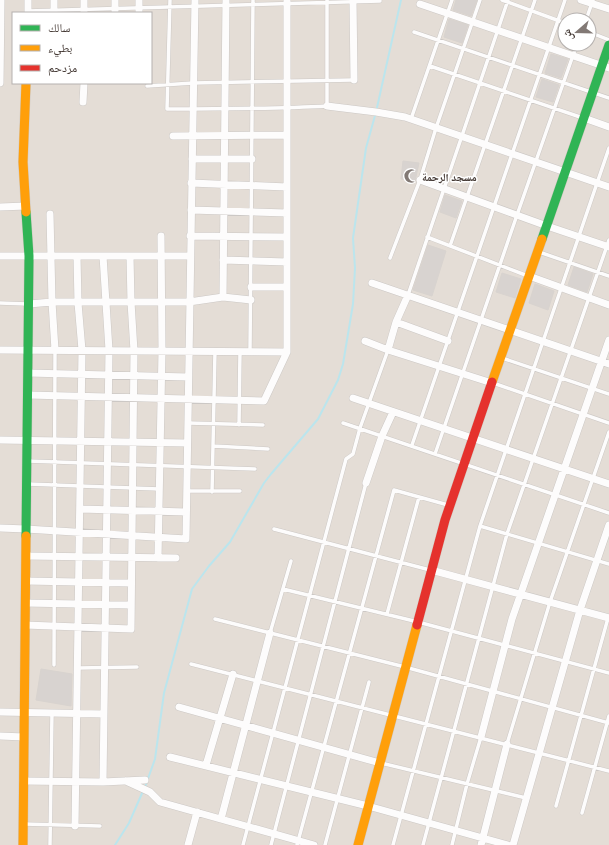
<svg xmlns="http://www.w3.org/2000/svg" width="609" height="845" viewBox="0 0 609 845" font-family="Lato,'Noto Naskh Arabic',sans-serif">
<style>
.residential{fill:#e4ddd6;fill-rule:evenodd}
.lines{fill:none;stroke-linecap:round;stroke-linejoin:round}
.stream{stroke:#bbe5ed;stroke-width:2}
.building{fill:#d8d3d0;stroke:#d8d3cf}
.lane-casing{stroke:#ccc8c5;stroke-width:4.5}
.street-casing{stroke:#ccc8c5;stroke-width:8}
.fast-casing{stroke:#d1c9c1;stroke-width:10}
.slow-casing{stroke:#d1c9c1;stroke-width:10}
.jam-casing{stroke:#d1c9c1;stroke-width:10}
.lane{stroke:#fdfcfc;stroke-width:3.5}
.street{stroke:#fdfcfc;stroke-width:7}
.fast{stroke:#30b455;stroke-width:9}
.slow{stroke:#ff9f0a;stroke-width:9}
.jam{stroke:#e5322d;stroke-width:9}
.labels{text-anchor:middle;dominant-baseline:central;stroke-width:3;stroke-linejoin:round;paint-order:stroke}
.poi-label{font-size:11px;font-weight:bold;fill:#463b36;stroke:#fff;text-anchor:start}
</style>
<rect width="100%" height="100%" fill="#f0ece9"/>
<path class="residential" d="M0,0H609V845H0ZM13,13H151V83H13ZM565,20H589V44H565Z"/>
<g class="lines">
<path class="stream" d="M145,787L155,759L164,693L192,589L209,566L230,542L264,483L271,474L318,419L338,380L343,364L353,304L355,268L353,238L366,148L376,112L401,0
M115,845L129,823L143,791"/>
</g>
<path class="building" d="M456,0H477L471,16L453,10Z
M449,19L468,25L462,43L444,37Z
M551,54L568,59L561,78L545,73Z
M542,79L559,85L553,102L536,97Z
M403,161L419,163L415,181L401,179Z
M445,195L462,201L456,218L440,212Z
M428,245L446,251L432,296L413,290Z
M574,267L593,274L587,292L568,285Z
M502,273L521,279L515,298L496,292Z
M535,284L554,291L548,310L529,303Z
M41,669L72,674L71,706L36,700Z"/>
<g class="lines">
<defs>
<path id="lane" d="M170,0L167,109C220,109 274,109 327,106V0
M502,0L565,23
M28,11L380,1
M586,20L593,0
M414,32L609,98
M589,32L609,40
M430,66L583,118
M147,86L193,83L353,80
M411,119L452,0
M427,237L528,276
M450,246L535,0
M539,252L609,276
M390,258L420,180L436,128L480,0
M408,295L508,0
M0,303L27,304
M250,351L253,0
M502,358L609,394
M493,383L609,423
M188,423L263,425
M343,423L609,513
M239,425L240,351
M412,445L565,0
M213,446L268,449
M435,454L517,215L577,44
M28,461L255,469
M28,484L159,489
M186,491H240
M212,492L215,351
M480,526L609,564
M274,529L430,570
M283,589L418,622L609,673
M387,614L419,497
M215,619L405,667L609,723
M270,633L291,561
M191,664L609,771
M54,665L55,350
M78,668L137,667
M507,744L550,602L609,432
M381,763L526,798
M556,806L608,618
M582,813L609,716
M24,824L100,826
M50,845L52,713
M243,845L346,459L353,454L360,428L388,350
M271,845L366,483
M297,845L394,490L448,505
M325,845L369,682
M393,845L480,526L609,148
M423,845L507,534L609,240
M452,845L467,784L481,737"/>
<path id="street" d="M353,0L354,80
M581,0L609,9
M420,4L609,68
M28,13V0
M54,13V0
M84,13V0
M115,13V0
M139,13V0
M0,83L1,0
M83,102L84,83
M327,106L376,112L405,117L609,187
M584,118L609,127
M173,136L287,135
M192,159H252
M420,180L547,226L609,247
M191,183L287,187
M0,207L26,206
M191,210L287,213
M50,214L52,302L55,350
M190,236L287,237
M0,256H190
M103,256L109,350L103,782
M223,260L287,262
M529,276L609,305
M372,283L609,364
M251,287H287
M223,297L226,0
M29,304L52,302H189L223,297L251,300
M396,322L448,341
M365,341L388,350L492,383
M0,350L287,352
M388,350L396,322L408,295
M28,373L188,377
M28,395L264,401L287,352V0
M353,398L609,484
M0,440L187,443
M366,483L382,436L393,412
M80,509L186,512
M0,528L26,529L186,539L195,0
M26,556L176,558
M158,558L162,351L161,236
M431,570L609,618
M26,581L131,583
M25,603L131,605
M25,625L131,629L134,351L131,302L130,256
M179,707L380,763
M0,712L104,714
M0,736L24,737
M481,737L512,619L609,340
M170,757L368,806L508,845
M206,765L233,674
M23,781L103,782L145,780
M126,781L150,792L160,802L314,845
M221,819L270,633
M75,826L82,350L78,303L77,256
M188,845L197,812
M481,845L507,744
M513,845L580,610L609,525"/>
<path id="fast" d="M542,239L609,45
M26,536L29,256L26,212"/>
<path id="slow" d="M26,83L23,162L26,212
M492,382L542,239
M23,845L26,536
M358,845L417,625"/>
<path id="jam" d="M417,625L445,520L492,382"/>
</defs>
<use href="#lane" class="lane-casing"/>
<use href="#street" class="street-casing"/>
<use href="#fast" class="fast-casing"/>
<use href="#slow" class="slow-casing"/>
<use href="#jam" class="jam-casing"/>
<use href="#lane" class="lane"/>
<use href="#street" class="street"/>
<use href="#fast" class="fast"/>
<use href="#slow" class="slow"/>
<use href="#jam" class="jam"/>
</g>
<defs>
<symbol id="mosque-bare" viewBox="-9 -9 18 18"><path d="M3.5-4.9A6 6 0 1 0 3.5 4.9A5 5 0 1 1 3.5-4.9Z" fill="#827975" stroke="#fff" stroke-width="2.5" paint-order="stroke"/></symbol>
</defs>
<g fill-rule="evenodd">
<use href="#mosque-bare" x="401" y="166" width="20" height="20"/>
</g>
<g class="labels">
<g class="poi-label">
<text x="422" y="176">مسجد الرحمة</text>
</g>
</g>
<rect x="12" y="12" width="140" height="72" fill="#ffffff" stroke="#b5b1af"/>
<rect x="20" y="25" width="20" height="6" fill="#30b455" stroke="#b5b1af"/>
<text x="48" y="32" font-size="12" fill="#463b36">سالك</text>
<rect x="20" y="45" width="20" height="6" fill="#ff9f0a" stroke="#b5b1af"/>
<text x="48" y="52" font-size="12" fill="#463b36">بطيء</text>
<rect x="20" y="65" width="20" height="6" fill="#e5322d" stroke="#b5b1af"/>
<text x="48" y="72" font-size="12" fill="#463b36">مزدحم</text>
<g transform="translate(577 32) rotate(250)"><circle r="19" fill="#ffffff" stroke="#b5b1af"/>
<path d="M0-3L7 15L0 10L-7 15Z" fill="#827975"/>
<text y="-6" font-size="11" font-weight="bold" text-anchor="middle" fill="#463b36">ش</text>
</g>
</svg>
